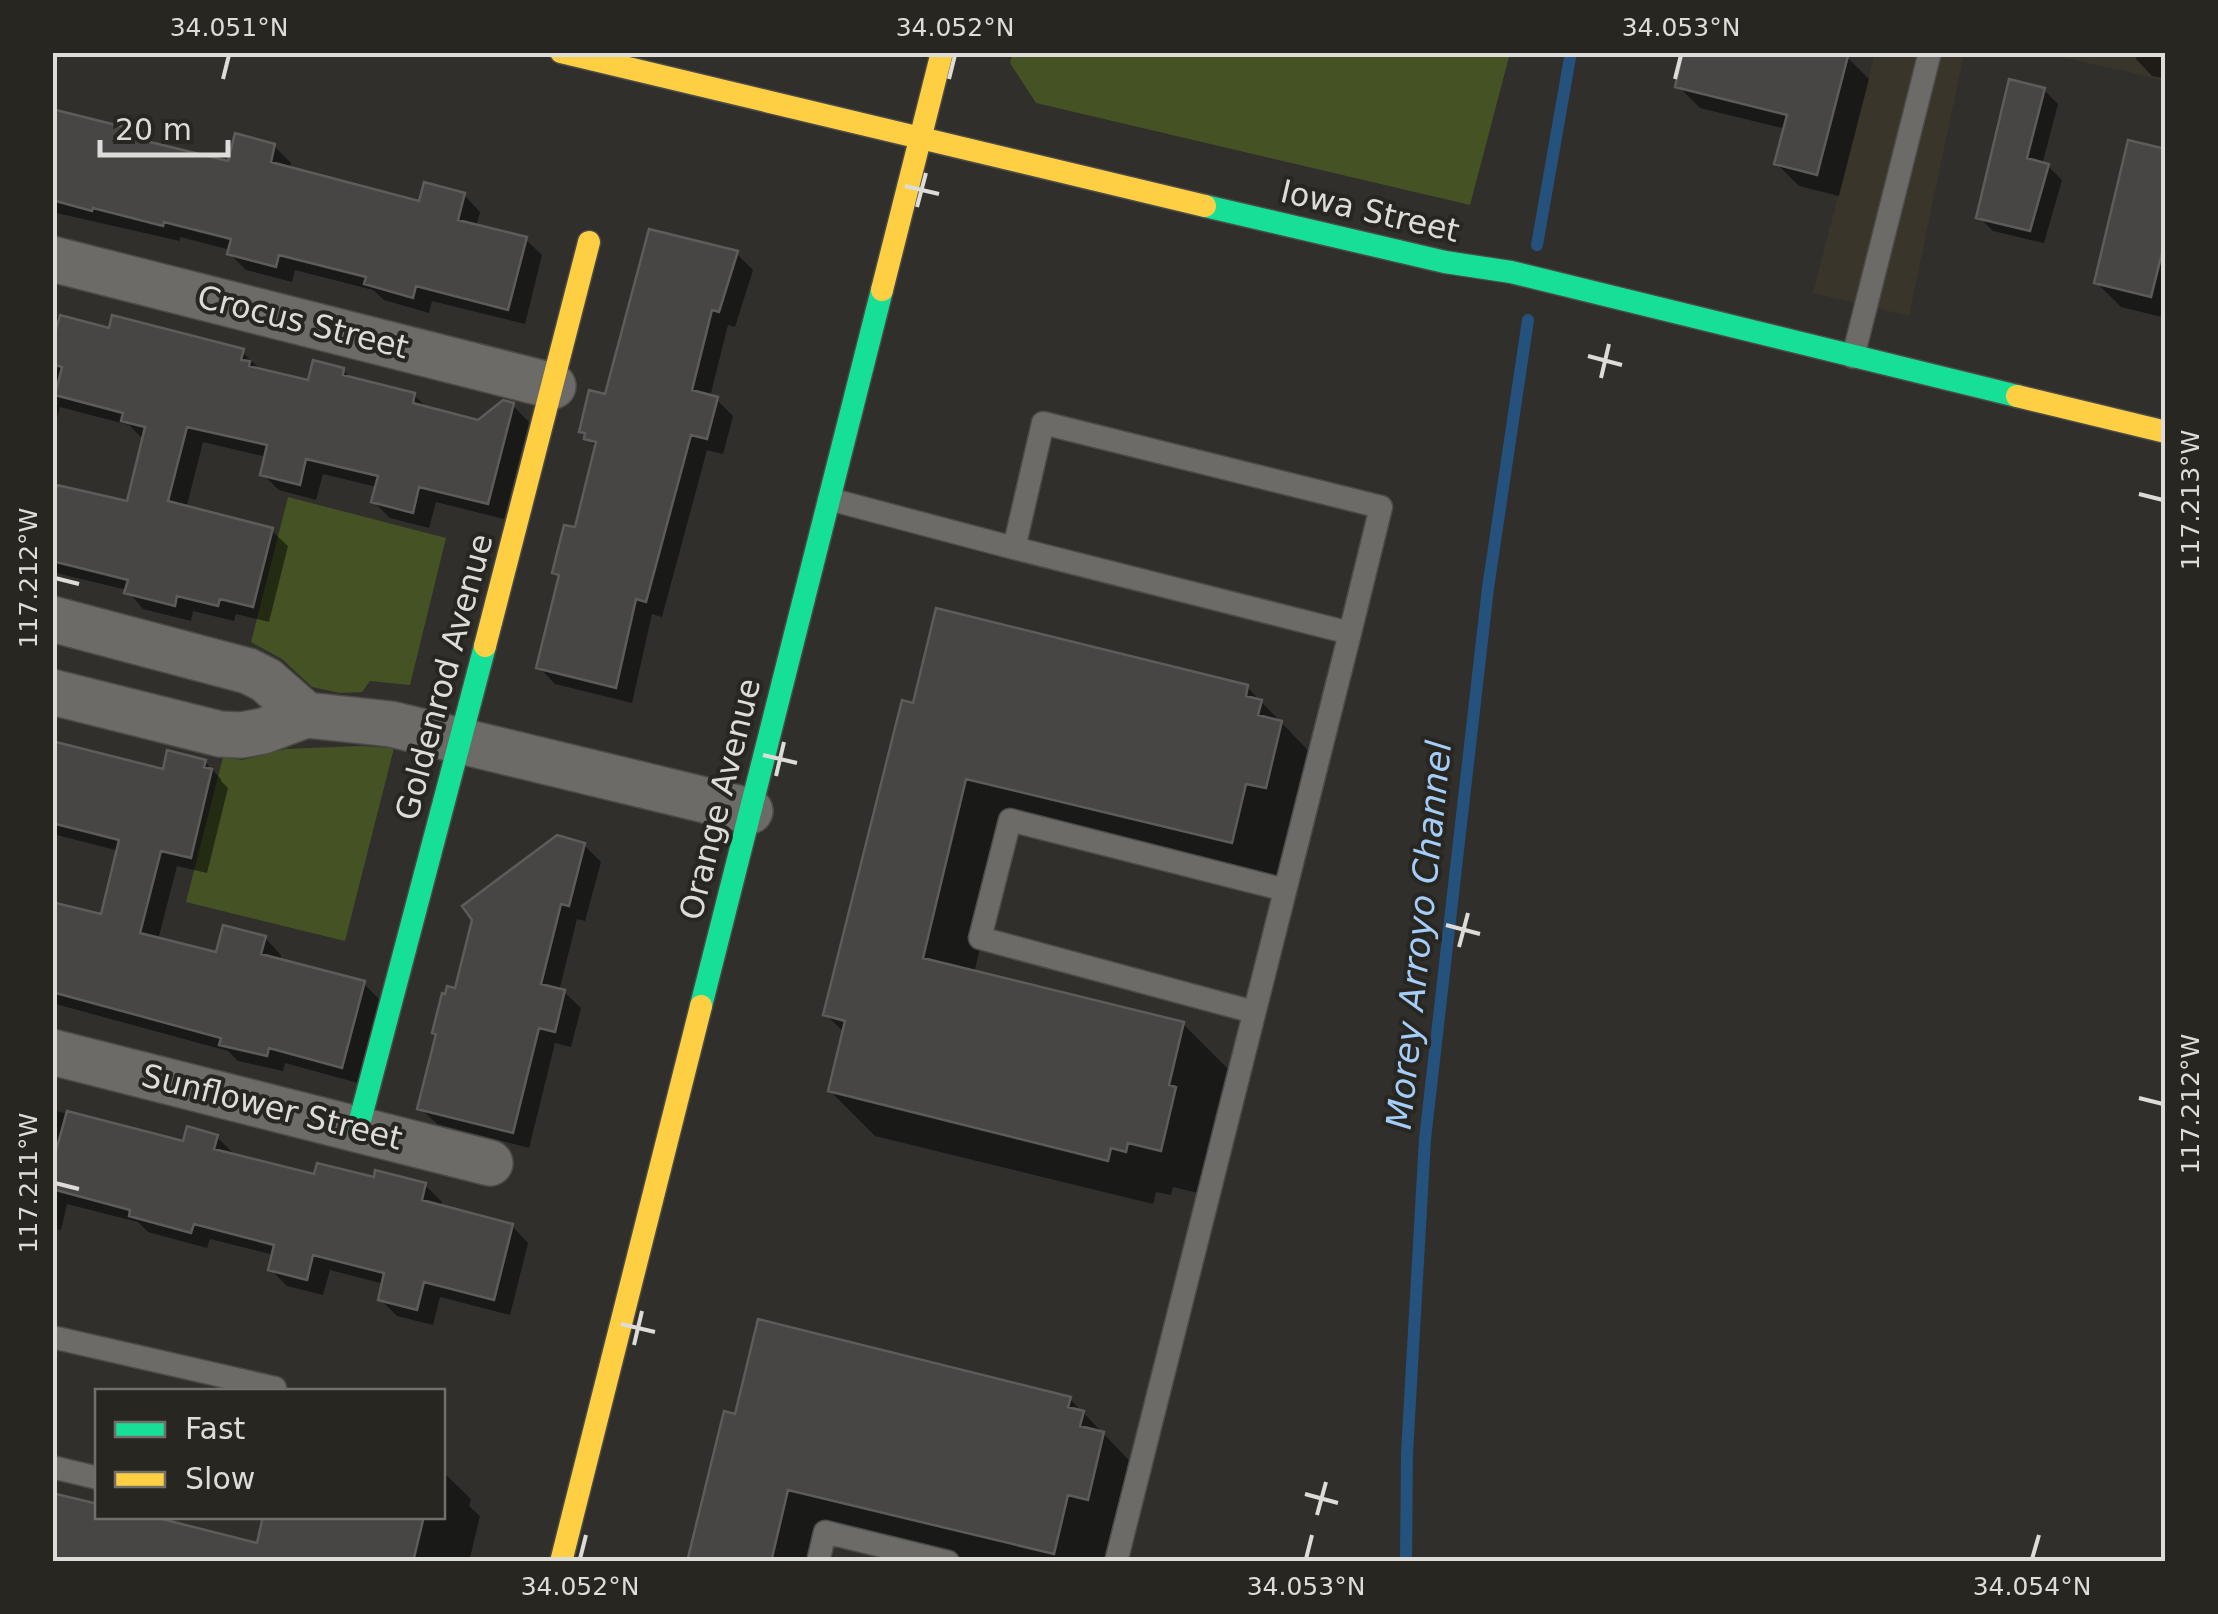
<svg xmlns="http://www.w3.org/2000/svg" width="2218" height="1614" viewBox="0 0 2218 1614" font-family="'DejaVu Sans',sans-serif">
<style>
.built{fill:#3a352b}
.green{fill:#455224}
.shadow{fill:#0007}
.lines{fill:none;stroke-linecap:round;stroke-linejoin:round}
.stream{stroke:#24527d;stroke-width:12}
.building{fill:#474644;stroke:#5d5c59;stroke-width:2.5}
.lane-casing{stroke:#4b4b48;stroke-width:25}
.street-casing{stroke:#4b4b48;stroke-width:48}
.fast-casing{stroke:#4b4b48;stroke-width:25}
.slow-casing{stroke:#4b4b48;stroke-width:25}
.lane{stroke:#6c6b68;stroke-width:22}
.street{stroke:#6c6b68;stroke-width:45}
.fast{stroke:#16e098;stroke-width:22}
.slow{stroke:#ffcf43;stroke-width:22}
.ticks{fill:none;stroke:#dddcd8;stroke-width:4}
.labels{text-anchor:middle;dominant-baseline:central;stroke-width:8;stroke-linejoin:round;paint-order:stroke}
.street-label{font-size:32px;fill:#dddcd8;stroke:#282620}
.water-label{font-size:35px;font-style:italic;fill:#a4cef9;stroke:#282620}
.neatline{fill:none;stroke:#dddcd8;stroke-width:4}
.ticks-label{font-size:25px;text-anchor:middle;fill:#dddcd8}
</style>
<rect width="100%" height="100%" fill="#302f2c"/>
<path class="built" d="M1875,53H1964L1909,316L1813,293Z
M2043,53H2165V81L2133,73Z"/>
<path class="green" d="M1013,52H1510V53L1470,205L1036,103L1010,63Z
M288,497L446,538L410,685L370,681L362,692L340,693L312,687L282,659L251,642Z
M360,746L394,748L345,941L186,902L223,757L242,760L286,749Z"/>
<path class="shadow" d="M2138,52H2166V79L2152,76L2136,59Z
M1847,57L1869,79L1839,196L1799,186L1777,164L1786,129L1700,108L1678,86Z
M2044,90L2058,104L2042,165L2048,166L2062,180L2044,243L1993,231L1979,217Z
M52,110L147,135L158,146L230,164L274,146L291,163L289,170L421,204L464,195L480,212L476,227L525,239L542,255L525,324L432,301L429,313L384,300L373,290L295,270L292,282L246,270L230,254L231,250L180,237V241L52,212Z
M2166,151V318L2121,307L2096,282Z
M737,254L753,270L735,327L728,325L710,397L716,399L733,416L723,454L707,450L662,617L652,614L632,703L555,684L539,667L561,579L554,572L577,530L597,449L582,431L607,397Z
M52,312L58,317L111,331L242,352L259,368L258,371L310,383L343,370L353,380L414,395L429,410L479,423L512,405L529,422L504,519L436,502L429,528L390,518L374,502L377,487L323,474L316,500L279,490L262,474L267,457L203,442L186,509L271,530L288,546L269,622L236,614L234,621L193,611L191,621L143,609L127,590L52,572V478L63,489L129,504L145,438L141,437L129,425L60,407L52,436Z
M1247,687L1326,769L1276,886L1011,822L974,973L1183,1024L1228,1069L1214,1128L1206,1195L1173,1187L1171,1195L1156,1192L1153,1204L875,1136L830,1091L845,1033L826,1015L915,706Z
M52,744L164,772L205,762L221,779V781L228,788L207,873L177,866L158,940L218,955L265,938L281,955L280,961L363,983L380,1000L358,1083L285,1063L283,1071L238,1061L228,1051L52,1003V913L103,918L119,851L57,835L55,846H52Z
M584,845L601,862L585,921L577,919L559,991L564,992L581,1008L571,1047L555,1043L529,1148L437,1124L420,1108L457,991Z
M52,1110L185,1144L217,1137L233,1153L232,1156L316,1177L425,1185L442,1202L440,1208L512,1226L528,1243L510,1315L440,1297L433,1325L397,1316L380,1299L384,1284L330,1270L323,1295L287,1286L270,1269L274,1255L210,1239L207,1248L148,1232L138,1222L67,1204L61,1230L52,1228Z
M1070,1399L1148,1480L1133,1543L1113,1538L1107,1562H950L833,1533L826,1562H689L737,1417Z
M442,1471L471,1499L469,1506L480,1516L469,1562H52L98,1516L259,1546L266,1516H442Z"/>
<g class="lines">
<path class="stream" d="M1537,245L1571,52
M1406,1562L1407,1453L1425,1139L1488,588L1528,320"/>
</g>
<path class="building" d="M1683,52H1849L1817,175L1774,164L1787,115L1675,87Z
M2009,79L2045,88L2027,158L2049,164L2030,231L1976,218Z
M52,109L148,133L146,141L228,161L235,133L275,144L271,162L419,201L424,182L465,193L458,220L527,237L508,310L416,286L413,298L364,284L366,277L279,255L276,267L227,254L231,239L164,222L163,226L93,208L92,211L52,200Z
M2128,140L2166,149V237L2151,297L2094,283Z
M649,229L738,251L719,312L712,310L692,390L718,397L707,439L691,435L646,602L636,599L616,688L536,668L559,575L552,573L564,525L575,527L596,442L584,439L585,433L579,432L589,390L605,394Z
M60,315L109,328L112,315L244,349L241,360L250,361L249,366L308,380L313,360L344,368L343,375L415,393L413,403L478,420L503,400L514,403L488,504L419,487L413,513L371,502L378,476L306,459L300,485L260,475L267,445L187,427L168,501L273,528L253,607L220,599L218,606L177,596L175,606L124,593L128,580L52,561V506L57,485L127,501L145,427L121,421L123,413L55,395L62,367L52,364V345Z
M936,608L1248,685L1246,696L1262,700L1258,715L1282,721L1266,788L1246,784L1232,843L966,779L923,958L1184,1022L1169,1085L1176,1087L1161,1151L1128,1143L1126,1152L1111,1148L1108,1161L828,1091L845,1021L823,1015L902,700L913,703Z
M52,741L163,769L167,750L206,760L204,767L212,769L191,858L161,851L140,933L216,952L223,925L266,936L261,954L365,981L342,1068L269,1048L267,1056L219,1045L221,1038L52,992V902L101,914L119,840L52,823Z
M557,835L585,843L569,906L561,904L541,984L565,990L555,1032L539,1028L513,1133L417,1109L436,1034L432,1033L442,993L445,994L447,986L455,988L472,920L462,906Z
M67,1111L183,1141L187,1126L218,1135L214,1149L314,1174L317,1163L374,1177L375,1170L426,1183L422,1200L513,1224L494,1300L424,1282L417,1310L378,1300L384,1273L313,1255L307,1280L268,1270L274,1245L194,1224L191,1233L129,1216L130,1210L52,1189V1165Z
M758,1319L1071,1397L1068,1407L1084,1411L1080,1426L1104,1432L1088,1500L1068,1495L1054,1554L788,1490L771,1562H687L724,1411L735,1414Z
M52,1493L98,1504V1516H150L257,1543L263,1516H424L413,1562H52Z"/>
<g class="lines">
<defs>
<path id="lane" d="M1853,357L1930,52
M829,499L1014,548
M1254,1012L980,938L1010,820L1285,890
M52,1337L275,1388L274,1392
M52,1467L98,1478
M818,1562L825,1532L948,1562
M1116,1562L1350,633L1381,507L1043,423L1014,548L1350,633"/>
<path id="street" d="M52,259L553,386
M52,619L248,671L266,680L306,715
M52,692L220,734L241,735L263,731L306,715L391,724L750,811
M52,1052L490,1163"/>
<path id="fast" d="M1205,206L1445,262L1511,272L2017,396
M701,1006L882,290
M358,1128L485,646"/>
<path id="slow" d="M561,52L1205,206
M882,290L942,52
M2017,396L2166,432
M485,646L589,242
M561,1562L701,1006"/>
</defs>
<use href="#lane" class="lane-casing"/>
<use href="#street" class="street-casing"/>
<use href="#fast" class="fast-casing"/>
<use href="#slow" class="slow-casing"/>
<use href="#lane" class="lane"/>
<use href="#street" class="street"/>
<use href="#fast" class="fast"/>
<use href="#slow" class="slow"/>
</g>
<path class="ticks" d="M223,79L229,55M949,79L955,55M1675,79L1681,55M905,186L939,194M917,207L926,173M1588,356L1622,365M1601,378L1609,344M2139,494L2163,500M55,578L79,584M763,755L797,763M776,776L784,742M1446,925L1480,934M1459,947L1468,913M2139,1098L2163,1104M55,1183L79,1189M621,1324L655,1332M634,1345L642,1311M1305,1494L1338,1503M1317,1515L1326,1482M580,1559L586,1535M1306,1559L1312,1535M2032,1559L2039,1535"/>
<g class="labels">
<g class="street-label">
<text transform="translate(1370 211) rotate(13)">Iowa Street</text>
<text transform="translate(303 322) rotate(14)">Crocus Street</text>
<text transform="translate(444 677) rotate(-75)">Goldenrod Avenue</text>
<text transform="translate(720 799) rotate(-76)">Orange Avenue</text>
<text transform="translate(272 1107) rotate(14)">Sunflower Street</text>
</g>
<g class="water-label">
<text transform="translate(1419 935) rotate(-84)">Morey Arroyo Channel</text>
</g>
</g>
<rect width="2218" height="1614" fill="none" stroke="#282620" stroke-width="110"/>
<rect x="95" y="1389" width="350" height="130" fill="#282620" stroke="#706f6a" stroke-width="2.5"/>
<rect x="115" y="1422" width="50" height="15" fill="#16e098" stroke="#706f6a" stroke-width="2.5"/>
<text x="185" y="1439" font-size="30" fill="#dddcd8">Fast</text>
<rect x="115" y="1472" width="50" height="15" fill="#ffcf43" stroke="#706f6a" stroke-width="2.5"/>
<text x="185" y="1489" font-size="30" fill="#dddcd8">Slow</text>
<path d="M100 140v15h128v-15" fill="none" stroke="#dddcd8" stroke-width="5"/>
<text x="115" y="140" font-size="30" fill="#dddcd8" stroke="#282620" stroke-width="8" paint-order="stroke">20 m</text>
<rect x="55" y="55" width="2108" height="1504" class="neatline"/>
<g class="ticks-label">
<text x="229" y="36">34.051°N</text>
<text x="955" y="36">34.052°N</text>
<text x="1681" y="36">34.053°N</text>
<text transform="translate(2190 500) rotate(-90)" y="9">117.213°W</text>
<text transform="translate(28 578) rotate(-90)" y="9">117.212°W</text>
<text transform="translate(2190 1104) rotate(-90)" y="9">117.212°W</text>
<text transform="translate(28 1183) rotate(-90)" y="9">117.211°W</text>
<text x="580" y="1595">34.052°N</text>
<text x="1306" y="1595">34.053°N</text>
<text x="2032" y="1595">34.054°N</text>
</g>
</svg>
